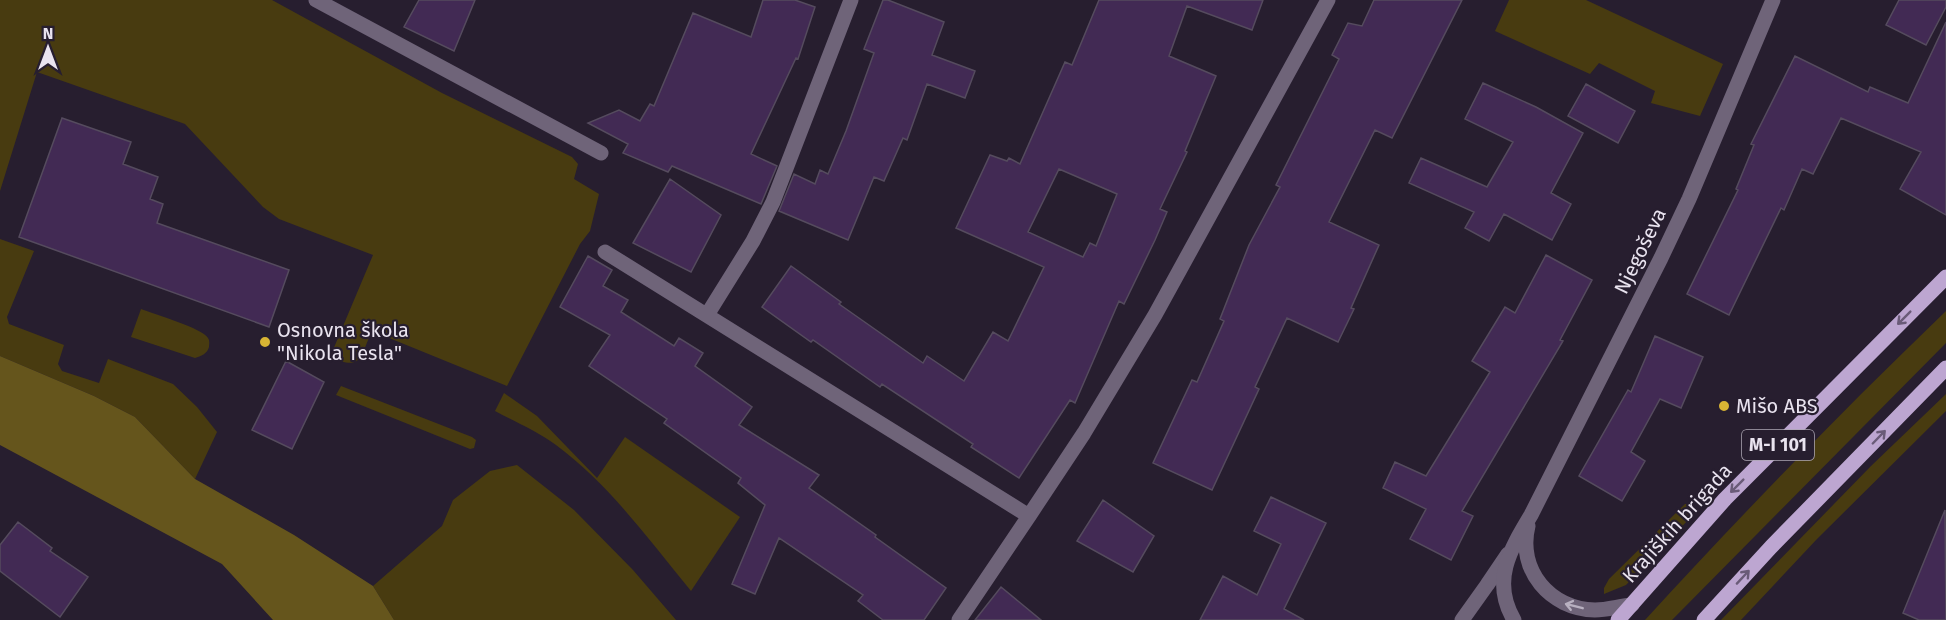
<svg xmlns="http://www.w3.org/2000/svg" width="1946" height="620" viewBox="0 0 1946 620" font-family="'Fira Sans',sans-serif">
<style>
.green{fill:#483b10}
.forest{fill:#65551c}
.building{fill:#422a54;stroke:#554b5e;stroke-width:1.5;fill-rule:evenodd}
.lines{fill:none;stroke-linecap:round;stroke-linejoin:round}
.minor{stroke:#6f6479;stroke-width:15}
.tertiary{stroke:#6f6479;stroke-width:15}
.primary{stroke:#bda6d1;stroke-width:15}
.oneway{stroke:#6a5b78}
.oneway2{stroke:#b8b0c0}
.poi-dot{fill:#d8b434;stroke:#271e2f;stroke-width:2}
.labels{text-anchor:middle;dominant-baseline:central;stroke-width:4.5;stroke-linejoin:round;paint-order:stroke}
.shield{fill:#271e2f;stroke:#afa8b5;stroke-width:1.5}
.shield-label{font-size:18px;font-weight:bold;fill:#e9e3ef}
.street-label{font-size:20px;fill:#e9e3ef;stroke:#271e2f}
.poi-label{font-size:20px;fill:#e9e3ef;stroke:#271e2f;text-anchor:start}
</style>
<rect width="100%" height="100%" fill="#271e2f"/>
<path class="green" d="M0,0H272L442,93L572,157L578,164L574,179L599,194L590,231L580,244L507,386L372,331C360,356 363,372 330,357L373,255L279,219L263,207L185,124L37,72L0,191Z
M1509,0H1586L1723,64L1700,116L1651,103L1655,91L1599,63L1590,74L1495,31Z
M0,239L34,251L7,317L9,324L64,345L58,364L62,371L99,383L108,359L173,384L197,407L217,432L195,479L135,417L94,396L0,356Z
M141,309C154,314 202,328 208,338C210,341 209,344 209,347C207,354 201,356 195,358L131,337Z
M1946,311V343L1672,620H1645C1742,514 1842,411 1946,311Z
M341,386L472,437L476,440L474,448L470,449L336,395Z
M504,393L537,416L597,478L625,437L740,517L691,591C649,540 609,484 556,445C537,431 515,422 495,411Z
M1946,394V411L1817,539L1741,620H1721L1871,466Z
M517,465L574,510L633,570L676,620H394L373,586L442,526L453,500L490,471Z
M1685,504H1692L1694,509L1690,518L1626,585L1604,594V588L1609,579Z"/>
<path class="forest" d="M0,356L94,396L135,417L195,479L294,535L373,586L394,620H273L222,564L0,445Z"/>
<path class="building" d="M419,0H475L454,51L404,27Z
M763,0H795L815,7L798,59L796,58L751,154L777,166L761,204L672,166L668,172L623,153L628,144L588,123L619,110L640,121L650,104L654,106L693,13L751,37Z
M883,0H888L944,22L932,55L975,71L965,98L927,84L907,140L903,138L884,181L874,177L848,240L779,211L794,174L815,184L820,170L828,174L846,131L874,53L864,49Z
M1099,0H1263L1252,30L1187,6L1169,56L1216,76L1185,151L1187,152L1160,209L1167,212L1155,240L1124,304L1119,301L1075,403L1070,400L1019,478L971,447L973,444L882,384L880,387L813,340L811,342L762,307L791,266L841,302L839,304L923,363L927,356L964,381L993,332L1008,341L1044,267L956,228L990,155L1007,161L1009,158L1020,164L1065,62L1072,65ZM1059,169L1117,194L1096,246L1090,243L1083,257L1028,232Z
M1374,0H1462L1392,138L1375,130L1329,222L1379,245L1351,308L1354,309L1338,342L1287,318L1255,387L1259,389L1212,490L1153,463L1192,380L1197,382L1224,321L1220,319L1249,245L1280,187L1276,185L1339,59L1332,55L1348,23L1362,26Z
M1899,0H1946V7L1926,45L1886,25Z
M1946,22V215L1900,189L1921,152L1841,118L1813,174L1802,169L1784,210L1781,208L1729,315L1687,294L1738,190L1736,189L1754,145L1751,144L1795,56L1868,92L1870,87L1908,103Z
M1483,83L1536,107L1583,133L1551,193L1571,204L1552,240L1504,214L1489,241L1465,228L1474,212L1409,183L1421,158L1487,187L1513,142L1465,119Z
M1586,84L1635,111L1618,143L1568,116Z
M62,118L131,142L123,164L158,177L150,199L163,204L157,223L289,270L269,327L19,237Z
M670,179L721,215L691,272L633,243Z
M1546,255L1592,280L1560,340L1563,341L1462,511L1473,516L1451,560L1410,539L1426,509L1383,488L1395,462L1426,476L1490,372L1472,361L1505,307L1515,313Z
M588,256L612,270L603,286L628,300L621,312L674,346L679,338L703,353L695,366L752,407L739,425L819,475L809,488L876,535L875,537L946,588L924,620H883L858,601L863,595L779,538L755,594L732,584L765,505L738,483L741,478L664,423L667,419L589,366L610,335L560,307Z
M1655,336L1703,357L1681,408L1660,399L1631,452L1645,461L1622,501L1579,476L1628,390L1631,392Z
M286,361L324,382L292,449L252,430Z
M1271,497L1326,523L1284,609L1304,620H1200L1223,576L1257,595L1281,544L1254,531Z
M1103,500L1154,536L1133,572L1077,541Z
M1945,510L1946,620H1919L1903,613Z
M18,522L52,548L50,551L88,577L60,617L0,571V545Z
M1001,587L1041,620H975Z"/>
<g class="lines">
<path class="minor" d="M316,0L601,153
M605,252L1029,516L1084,433L1155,315L1328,0
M707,315L753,241L773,202L851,0
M959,620L1029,516
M1462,620L1487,585L1508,554"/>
<path class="tertiary" d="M1528,526C1517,570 1550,609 1595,610C1607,610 1620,606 1632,605
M1514,620C1491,581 1510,550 1531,515L1661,258L1689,199L1773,0"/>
<path class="primary" d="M1618,620L1725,499L1946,277
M1704,620L1771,547L1946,368"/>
</g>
<defs><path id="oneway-shaft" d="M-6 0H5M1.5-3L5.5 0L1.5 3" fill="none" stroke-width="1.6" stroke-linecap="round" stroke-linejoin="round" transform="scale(1.5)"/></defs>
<g class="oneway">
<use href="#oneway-shaft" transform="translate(1904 318) rotate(135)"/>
<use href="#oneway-shaft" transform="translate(1879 437) rotate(-46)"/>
<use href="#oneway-shaft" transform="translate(1737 486) rotate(135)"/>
<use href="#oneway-shaft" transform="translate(1743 577) rotate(-47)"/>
</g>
<use class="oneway2" href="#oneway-shaft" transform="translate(1574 606) rotate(-166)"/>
<g class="poi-dot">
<circle cx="265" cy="342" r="6"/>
<circle cx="1724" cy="406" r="6"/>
</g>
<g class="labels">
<rect class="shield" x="1742" y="430" width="72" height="30" rx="4.5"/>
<g class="shield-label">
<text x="1778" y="445">M-I 101</text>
</g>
<g class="street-label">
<text transform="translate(1640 251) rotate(-64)">Njegoševa</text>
<text transform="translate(1677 523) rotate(-48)">Krajiških brigada</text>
</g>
<g class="poi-label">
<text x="277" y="330">Osnovna škola<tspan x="277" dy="23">"Nikola Tesla"</tspan></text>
<text x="1736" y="406">Mišo ABS</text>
</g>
</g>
<g transform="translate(48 48)" stroke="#271e2f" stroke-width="4.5" paint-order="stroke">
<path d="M0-4.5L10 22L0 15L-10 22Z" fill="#e9e3ef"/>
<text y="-9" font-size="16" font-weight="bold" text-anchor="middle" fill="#e9e3ef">N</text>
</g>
</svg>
